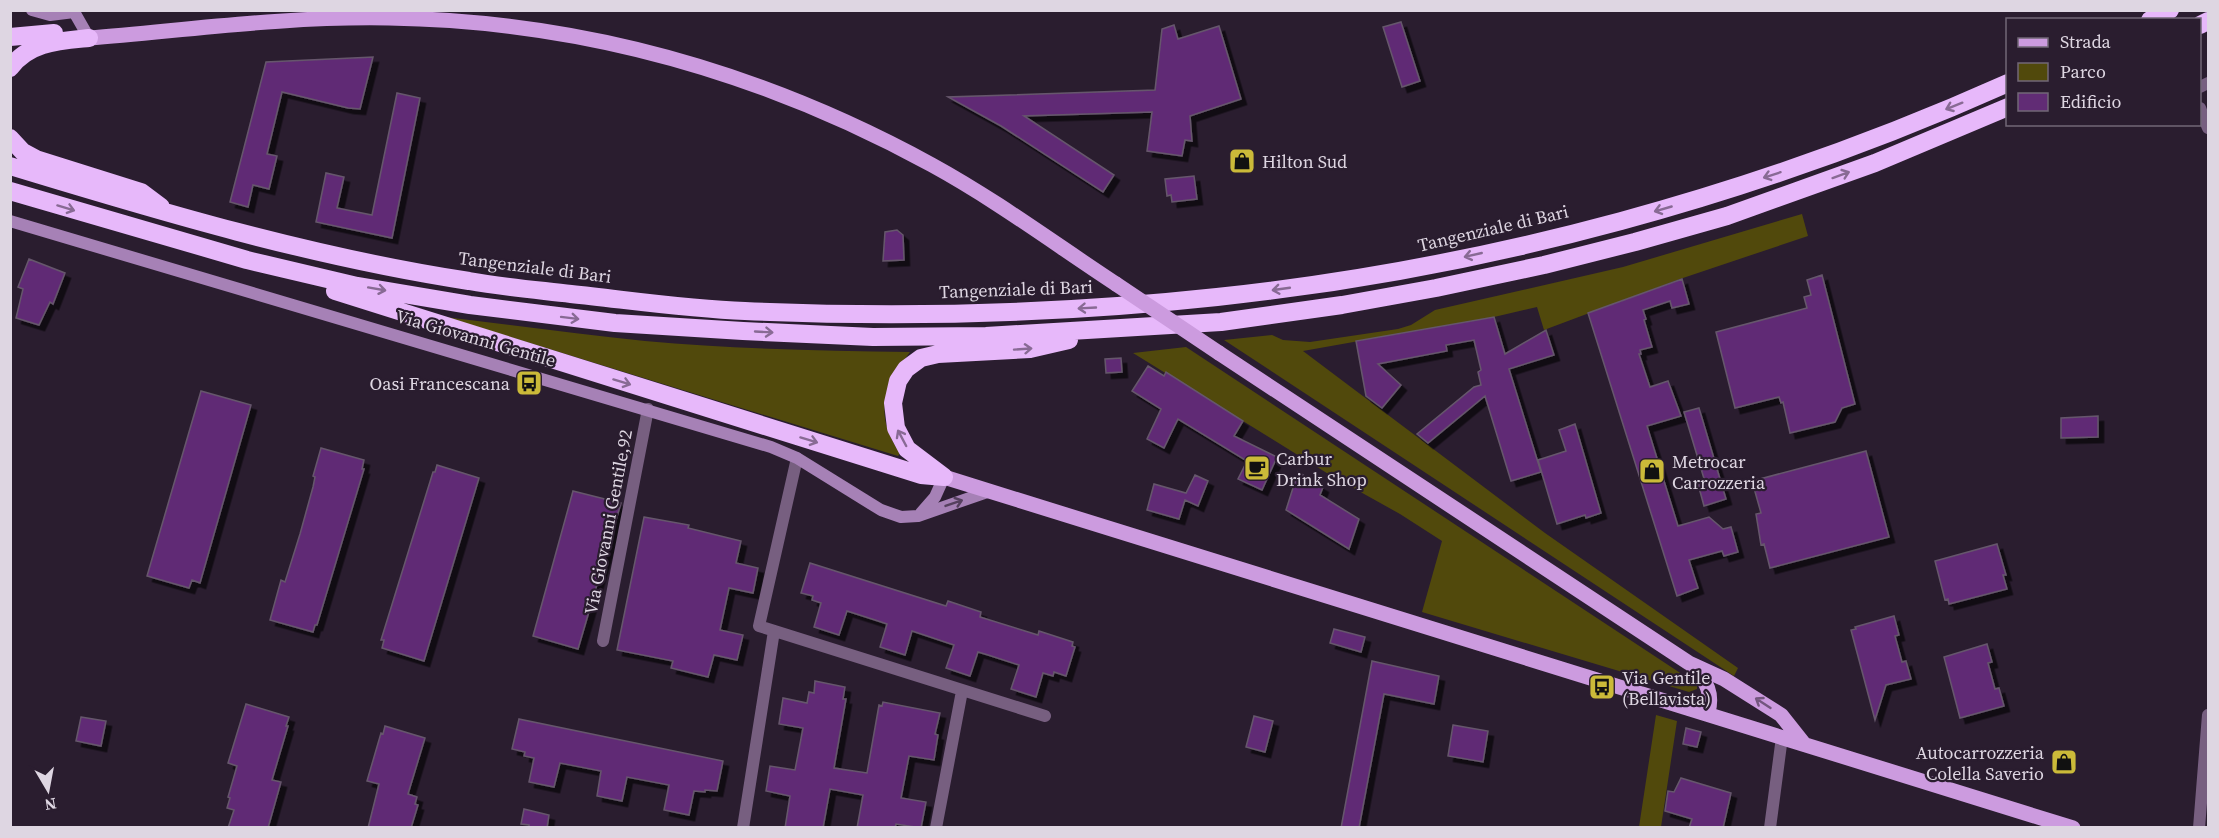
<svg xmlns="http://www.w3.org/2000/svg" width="2219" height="838" viewBox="0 0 2219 838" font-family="'Source Serif 4',serif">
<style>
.green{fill:#51490c}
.building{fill:#612c75;stroke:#66576c;stroke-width:1.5;filter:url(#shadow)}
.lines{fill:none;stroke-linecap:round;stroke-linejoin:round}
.street{stroke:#775f80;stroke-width:12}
.secondary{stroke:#a681b6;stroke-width:12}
.primary{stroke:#cc9bdf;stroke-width:15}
.highway{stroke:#e7b8fa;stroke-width:18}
.primary-bridge{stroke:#cc9bdf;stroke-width:15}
.oneway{stroke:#886a94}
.oneway2{stroke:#55405e}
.oneway3{stroke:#73567e}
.labels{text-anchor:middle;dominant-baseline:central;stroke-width:4.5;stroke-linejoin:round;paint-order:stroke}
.poi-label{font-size:18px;fill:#ded6e2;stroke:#2a1d2f;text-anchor:start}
.street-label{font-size:18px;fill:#ded6e2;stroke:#2a1d2f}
</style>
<defs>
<filter id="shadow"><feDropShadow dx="5.5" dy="5.5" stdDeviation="0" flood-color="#0009"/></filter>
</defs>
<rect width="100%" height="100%" fill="#2a1d2f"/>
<path class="green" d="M1802,214L1808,236L1680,279L1544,330L1537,307L1494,317L1303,351L1545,533L1738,668L1734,676L1224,340L1272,335L1283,340L1310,342L1398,329L1411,325L1435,310L1623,267Z
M445,317C512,325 578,334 645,341C733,349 821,351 910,352C884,386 873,414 900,453L898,456Z
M1186,347L1697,684V689L1689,692L1422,612L1442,541L1400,514L1330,475L1133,353Z
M1656,715L1677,721L1661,827H1639Z"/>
<path class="building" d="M1401,22L1420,81L1402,87L1383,27Z
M1174,25L1178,39L1219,26L1241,99L1190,116L1192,141L1185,140L1182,156L1147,151L1152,112L1024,116L1114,175L1103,192L1001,126L948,97L1155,90L1162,29Z
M373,57L360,109L348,108L282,92L267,154L277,156L269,189L253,185L248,207L230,202L266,62Z
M397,93L420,98L392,238L316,222L326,173L344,177L337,208L372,215Z
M1194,176L1197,199L1172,202L1171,195L1167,196L1165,179Z
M897,230L903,235L904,260L883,261L885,232Z
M29,259L65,273L53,304L50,302L39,325L16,318L23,289L18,287Z
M1822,275L1855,404L1842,408L1835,422L1790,433L1783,402L1781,403L1779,397L1735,408L1716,332L1807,308L1804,297L1811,295L1807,280Z
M1682,279L1689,304L1672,308L1670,301L1643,310L1646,319L1644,320L1652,347L1640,350L1641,354H1639L1650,387L1668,381L1681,416L1647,426L1678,526L1709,517L1723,529L1731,527L1738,552L1724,556L1722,551L1689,560L1698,588L1677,596L1588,313Z
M1494,317L1505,354L1546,330L1554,355L1509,369L1541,472L1511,481L1485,396L1428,443L1417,434L1474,387L1481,385L1478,372L1481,370L1474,340L1446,345L1447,351L1378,364L1401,385L1382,408L1366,396L1356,341Z
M1121,358L1122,372L1106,373L1105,359Z
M1148,366L1164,376L1166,372L1243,421L1234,436L1277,457L1262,490L1238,479L1247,461L1178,419L1164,448L1147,439L1161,409L1132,391Z
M201,391L251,405L200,583L192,580L189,588L147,576Z
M1699,408L1726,499L1704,506L1698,484L1705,482L1684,412Z
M2098,416V437L2061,438V418Z
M1575,424L1601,513L1586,518L1585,515L1557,524L1538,460L1566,451L1559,430Z
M321,448L364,460L362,469H364L317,625H315L313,632L270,620L281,580L285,582L300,534L313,487L315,477L313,476Z
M1866,451L1889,537L1770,568L1764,544L1761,545L1756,514L1761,513L1752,481Z
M437,465L479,478L424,661L382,648L384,640H381L433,472H435Z
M1298,472L1323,487L1320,495L1359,519L1349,549L1286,510Z
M1195,475L1208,481L1198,506L1185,500L1179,519L1147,510L1154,484L1186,493Z
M573,491L621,503L578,649L533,636Z
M644,517L689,525L688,528L741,541L736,563L758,568L753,593L729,588L720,630L743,635L737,660L714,655L708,677L671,668L673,661L617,650Z
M1997,544L2006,575H2003L2007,589L1949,604L1948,599L1945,600L1935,561Z
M810,563L946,606L948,601L981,612L980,617L1038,635L1039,631L1073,642L1072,646L1075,647L1066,676L1054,672L1053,676L1043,673L1036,697L1011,689L1019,665L988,655L978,652L970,676L946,668L954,645L912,631L905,655L880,647L887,624L878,621L847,611L839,635L814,627L821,603L812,600L813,596L801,593Z
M1894,616L1899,635L1895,636L1902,662L1906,661L1911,679L1886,685L1875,720L1851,630L1856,629L1855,627Z
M1334,629L1365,637L1361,652L1330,643Z
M1987,644L1992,662L1988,663L1995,689L1999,688L2004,706L1960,718L1944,657Z
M1372,661L1439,676L1434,704L1384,694L1359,828H1341Z
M815,681L845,687L843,699H846L834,768L867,773L879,705L882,706L883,702L940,713L935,734L938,735L934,760L909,756L901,798L926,802L921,828L896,824L895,828H857L863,795L830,789L823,828H785L790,796L766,791L770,766L795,770L803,728L779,724L783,698L807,703L809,692L814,693Z
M246,704L289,717L286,726H288L272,780L281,782L268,828H228L234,810L227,808L230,798L228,797L237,766L228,763Z
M1254,716L1273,721L1265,752L1246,747Z
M81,717L106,721L101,746L76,741Z
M519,719L723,761L717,791L705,790V792L694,791L689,815L664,810L669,785L627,777L622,801L597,796L601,771L560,763L554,787L529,782L534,758L524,756L525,752L512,749Z
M1453,725L1488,731L1483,762L1448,756Z
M385,726L425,738L408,794L417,797L415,804L418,805L411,828H368L379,784L367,781L381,733L383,734Z
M1686,728L1701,732L1697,747L1683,744Z
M1681,778L1731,793L1723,828H1689L1692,819L1665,811L1668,791L1674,792Z
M524,809L549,815L547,828H529V825L521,824Z"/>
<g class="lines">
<path class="street" d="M2200,87L2208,83
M2200,108L2208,128
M797,458L759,626L1045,716
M603,641L648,409
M743,828L774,631
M936,828L962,691
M1770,828L1782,737
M2199,828L2208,715"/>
<path class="secondary" d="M32,10L50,15L74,12
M73,10L89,38
M10,221L771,447L797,458L881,510L901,517L918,516L990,491
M921,513L935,497L944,477"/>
<path class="primary" d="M89,38C188,30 289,16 389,18C583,21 762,72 932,165C996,200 1055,244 1116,284
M1219,353L1689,663L1724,679L1781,715L1804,744
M944,477L2073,828
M1693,667C1707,682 1713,693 1708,713"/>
<path class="highway" d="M2150,20L2170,10
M2200,25L2208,21
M10,37L54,33
M10,68C29,42 59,41 89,38
M10,138L23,152L36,159L141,192L161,207
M10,166C161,212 312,257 469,281C502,287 537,290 571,294C628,300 687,309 745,311C902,318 1060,314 1217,297C1489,268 1758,195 2008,83
M10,191L247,260L357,286L470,305L615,323L743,331L873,337L986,336L1221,322L1342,305L1436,288L1544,265L1635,242L1727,216L1875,163L2008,107
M335,291L921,475L944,477
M944,477L907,449L896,428L893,403L898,381L906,369L921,358L938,354L1030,349L1069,340"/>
<path class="primary-bridge" d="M1116,284L1219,353"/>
</g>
<defs><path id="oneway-shaft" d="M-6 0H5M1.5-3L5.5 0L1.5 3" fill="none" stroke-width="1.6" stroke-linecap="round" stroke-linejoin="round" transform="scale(1.5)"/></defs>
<g class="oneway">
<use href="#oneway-shaft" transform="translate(1954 106) rotate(158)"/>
<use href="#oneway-shaft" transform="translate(1772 175) rotate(162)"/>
<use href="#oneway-shaft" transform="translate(1841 175) rotate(-20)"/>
<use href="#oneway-shaft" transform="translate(66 208) rotate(17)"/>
<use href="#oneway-shaft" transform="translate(1663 209) rotate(164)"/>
<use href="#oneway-shaft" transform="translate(1473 255) rotate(167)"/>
<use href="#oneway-shaft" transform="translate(377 289) rotate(10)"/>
<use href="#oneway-shaft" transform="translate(1281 289) rotate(172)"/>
<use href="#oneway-shaft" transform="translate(1087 308) rotate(177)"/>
<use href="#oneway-shaft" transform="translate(570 318) rotate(7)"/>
<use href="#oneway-shaft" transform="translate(764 332) rotate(3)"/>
<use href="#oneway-shaft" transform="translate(1023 349) rotate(-4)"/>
<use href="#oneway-shaft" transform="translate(622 382) rotate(17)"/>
<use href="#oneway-shaft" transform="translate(902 438) rotate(-118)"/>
<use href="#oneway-shaft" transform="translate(809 440) rotate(17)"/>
</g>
<use class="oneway2" href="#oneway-shaft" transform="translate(954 503) rotate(-19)"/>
<use class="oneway3" href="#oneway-shaft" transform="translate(1763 703) rotate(-147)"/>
<defs>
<symbol id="shop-square" viewBox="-11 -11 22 22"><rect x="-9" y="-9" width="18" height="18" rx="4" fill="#cbba39" stroke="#2a1d2f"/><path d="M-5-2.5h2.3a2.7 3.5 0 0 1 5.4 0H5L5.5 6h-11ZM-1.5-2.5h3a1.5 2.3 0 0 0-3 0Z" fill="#111"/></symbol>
<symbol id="bus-square" viewBox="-11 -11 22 22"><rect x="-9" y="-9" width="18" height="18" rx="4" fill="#cbba39" stroke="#2a1d2f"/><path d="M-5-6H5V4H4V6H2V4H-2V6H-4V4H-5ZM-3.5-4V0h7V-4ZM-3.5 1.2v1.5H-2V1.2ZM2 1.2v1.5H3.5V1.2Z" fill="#111"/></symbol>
<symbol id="cafe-square" viewBox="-11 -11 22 22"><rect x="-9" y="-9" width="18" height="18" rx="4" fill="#cbba39" stroke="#2a1d2f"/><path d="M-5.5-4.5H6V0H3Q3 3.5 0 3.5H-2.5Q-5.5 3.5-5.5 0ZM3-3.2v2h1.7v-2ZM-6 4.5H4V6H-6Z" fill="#111"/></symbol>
</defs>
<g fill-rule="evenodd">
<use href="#shop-square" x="1227" y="146" width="30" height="30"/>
<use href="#bus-square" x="514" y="368" width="30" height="30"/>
<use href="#cafe-square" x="1242" y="453" width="30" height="30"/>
<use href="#shop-square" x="1637" y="456" width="30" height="30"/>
<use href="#bus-square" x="1587" y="672" width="30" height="30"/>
<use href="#shop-square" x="2049" y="747" width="30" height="30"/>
</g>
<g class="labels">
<g class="poi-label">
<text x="1262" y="161">Hilton Sud</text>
<text x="510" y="383" text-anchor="end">Oasi Francescana</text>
<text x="1276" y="458">Carbur<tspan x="1276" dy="21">Drink Shop</tspan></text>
<text x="1672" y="461">Metrocar<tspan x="1672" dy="21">Carrozzeria</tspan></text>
<text x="1622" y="677">Via Gentile<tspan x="1622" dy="21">(Bellavista)</tspan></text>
<text x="2044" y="752" text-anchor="end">Autocarrozzeria<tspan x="2044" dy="21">Colella Saverio</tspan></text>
</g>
<g class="street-label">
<text transform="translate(1493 228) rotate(-13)">Tangenziale di Bari</text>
<text transform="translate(535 267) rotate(7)">Tangenziale di Bari</text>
<text transform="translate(1016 289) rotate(-2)">Tangenziale di Bari</text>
<text transform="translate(476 338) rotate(16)">Via Giovanni Gentile</text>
<text transform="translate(608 522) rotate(-79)">Via Giovanni Gentile,92</text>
</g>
</g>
<rect width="2219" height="838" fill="none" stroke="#ded6e2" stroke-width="24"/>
<rect x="2006" y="18" width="195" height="108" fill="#2a1d2f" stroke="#726777" stroke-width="1.5"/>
<rect x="2018" y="38" width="30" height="9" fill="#cc9bdf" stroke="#726777" stroke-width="1.5"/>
<text x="2060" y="48" font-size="18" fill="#ded6e2">Strada</text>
<rect x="2018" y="63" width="30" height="18" fill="#51490c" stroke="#726777" stroke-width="1.5"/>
<text x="2060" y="78" font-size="18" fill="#ded6e2">Parco</text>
<rect x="2018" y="93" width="30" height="18" fill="#612c75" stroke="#726777" stroke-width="1.5"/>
<text x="2060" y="108" font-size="18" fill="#ded6e2">Edificio</text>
<g transform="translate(48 790) rotate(170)" stroke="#2a1d2f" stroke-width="4.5" paint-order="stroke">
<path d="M0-4.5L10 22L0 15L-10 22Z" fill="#ded6e2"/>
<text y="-9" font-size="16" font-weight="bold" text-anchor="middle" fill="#ded6e2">N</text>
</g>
</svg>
